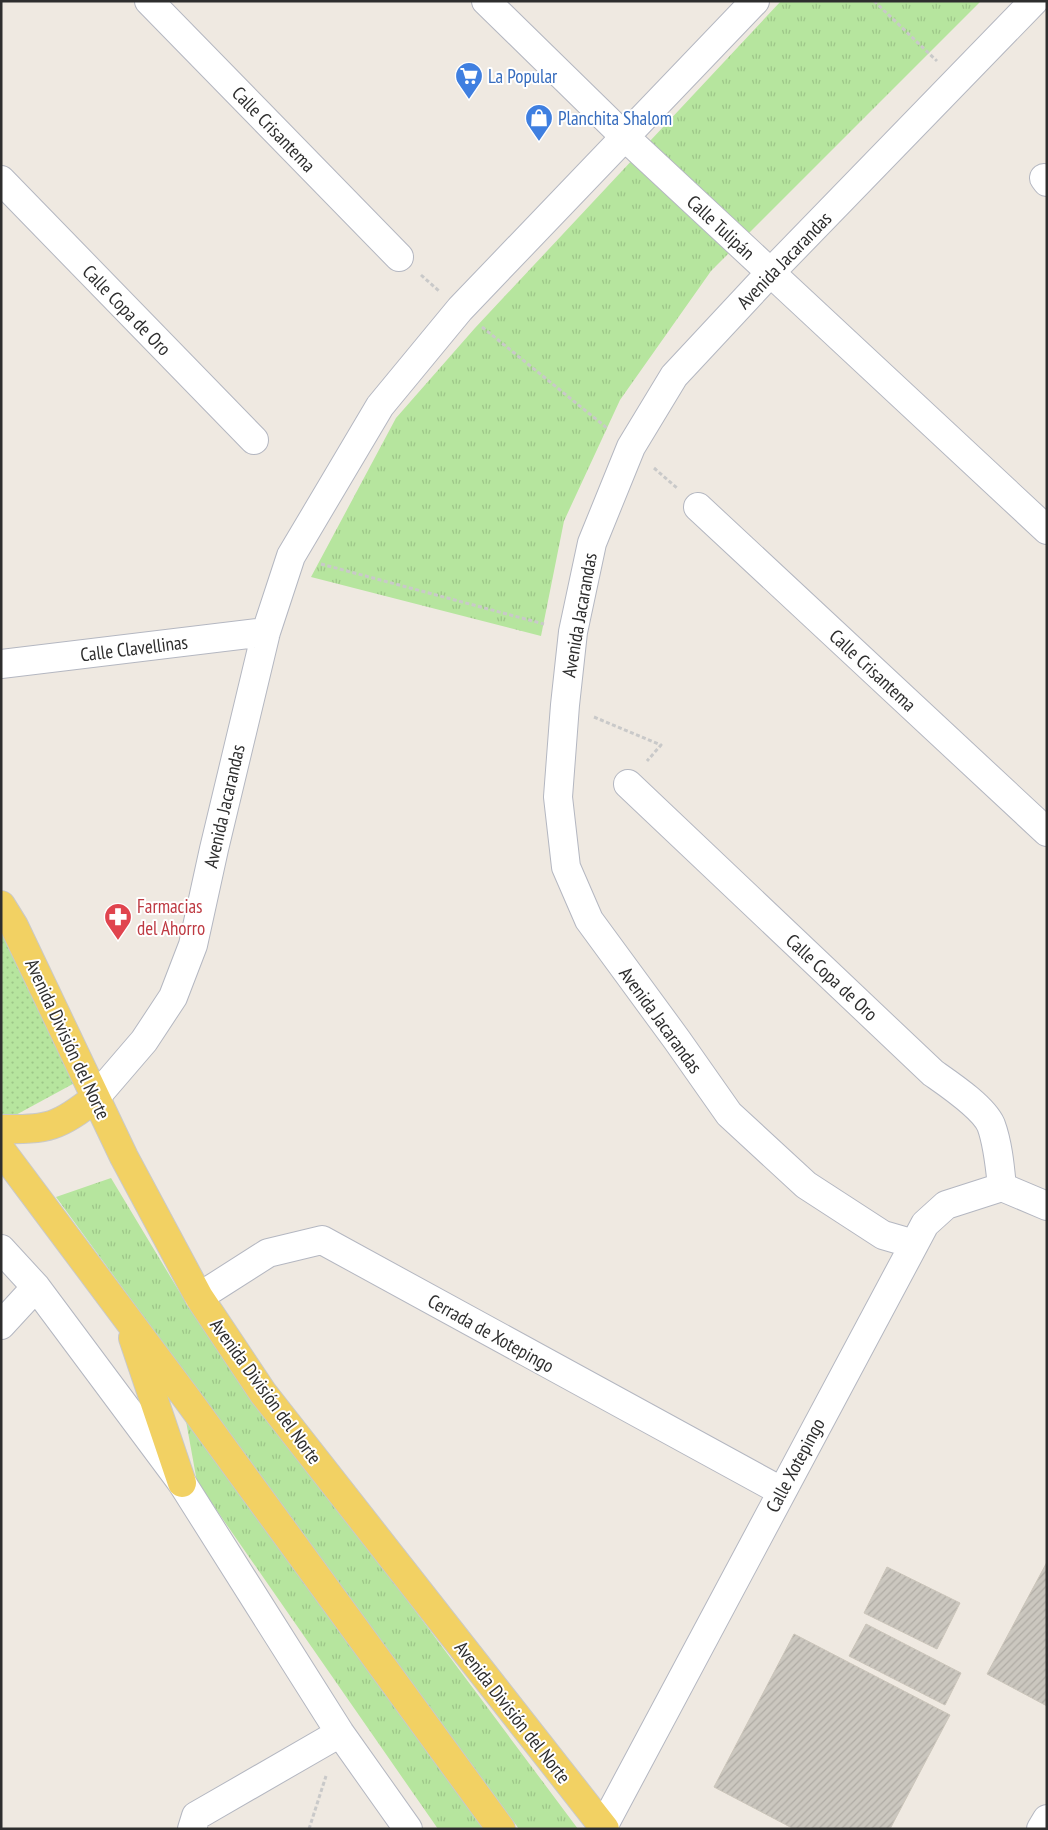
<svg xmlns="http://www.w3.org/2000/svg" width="1048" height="1830" viewBox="0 0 1048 1830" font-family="'PT Sans Narrow',sans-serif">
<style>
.grass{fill:url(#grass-dots)}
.park{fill:url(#park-tufts)}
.building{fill:url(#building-hatch);stroke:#cbc5ba}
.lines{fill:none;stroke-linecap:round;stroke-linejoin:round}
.minor-casing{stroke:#b4b7c1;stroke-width:30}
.major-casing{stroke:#c9c9c9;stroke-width:30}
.path{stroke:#c9c9c9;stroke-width:3;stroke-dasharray:4 2.5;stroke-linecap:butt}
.minor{stroke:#fff;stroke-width:28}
.major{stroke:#f2d163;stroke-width:28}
.labels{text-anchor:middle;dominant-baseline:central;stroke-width:4;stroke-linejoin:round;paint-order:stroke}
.shop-label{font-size:19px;fill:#366cbe;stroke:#fff;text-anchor:start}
.street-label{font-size:19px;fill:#2e2e2e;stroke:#fff}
.health-label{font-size:19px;fill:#be3a42;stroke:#fff;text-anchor:start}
</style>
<defs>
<pattern id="grass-dots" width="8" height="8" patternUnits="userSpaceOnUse" patternTransform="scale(1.25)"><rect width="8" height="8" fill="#b6e59e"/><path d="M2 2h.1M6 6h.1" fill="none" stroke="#9dc588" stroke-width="1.8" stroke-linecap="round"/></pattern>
<pattern id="park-tufts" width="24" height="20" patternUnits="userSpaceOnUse" patternTransform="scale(1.25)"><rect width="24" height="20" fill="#b6e59e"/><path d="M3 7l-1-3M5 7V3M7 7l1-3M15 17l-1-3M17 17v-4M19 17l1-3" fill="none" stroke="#9dc588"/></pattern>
<pattern id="building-hatch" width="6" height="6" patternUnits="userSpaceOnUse" patternTransform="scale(1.25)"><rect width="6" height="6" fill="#cbc7bf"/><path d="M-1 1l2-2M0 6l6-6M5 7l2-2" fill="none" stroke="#afaba4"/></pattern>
</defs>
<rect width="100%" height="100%" fill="#efe9e1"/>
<path class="grass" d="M1,928L82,1079L1,1123Z"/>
<path class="park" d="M781,1H981L711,271L620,400L564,521L541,636L311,577L396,418L475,328Z
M111,1178L188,1306L578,1829H519L56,1197Z
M184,1410L486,1829H438L197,1482Z"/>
<path class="building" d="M1047,1562V1706L987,1674Z
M887,1567L960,1603L937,1649L864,1613Z
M866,1624L961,1673L945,1705L849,1656Z
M794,1634L950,1715L890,1829H794L714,1787Z"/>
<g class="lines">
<defs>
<path id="minor" d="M149,1L399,257
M486,1L625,137L1047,530
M1044,178L1047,182
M1,180L254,440
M698,507L1047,832
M1,664L266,632
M628,784L933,1073C950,1085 983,1107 991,1125C998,1144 1000,1167 1002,1187
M95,1098L144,1041L173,997L193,945L214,849L266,632L291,556L380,406L460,309L755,1
M914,1244L883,1235L806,1185L729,1114L677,1040L589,920L566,867L558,797L565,705L573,632L592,543L631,447L674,376L770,273L1034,1
M1,1249L36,1287L182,1483L340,1733L408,1829
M199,1297L268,1253L322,1240L781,1491
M1,1325L36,1287
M603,1827L925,1224L946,1205L1002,1187L1047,1206
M192,1829L196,1816L340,1733
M1041,1829L1047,1819"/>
<path id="major" d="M1,905L14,926L124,1157L199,1297L263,1393L605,1829
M1,1129C48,1130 59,1127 95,1098
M1,1150L188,1400L501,1829
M133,1338L182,1483"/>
</defs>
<use href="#minor" class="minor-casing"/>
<use href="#major" class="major-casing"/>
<path class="path" d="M874,1L937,61
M421,275L439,291
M482,327L607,428
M654,468L677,488
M321,564L544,624
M594,717L661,745L647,761
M309,1829L326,1776"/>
<use href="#minor" class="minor"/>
<use href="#major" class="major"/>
</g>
<defs>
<symbol id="supermarket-pin" viewBox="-11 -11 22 30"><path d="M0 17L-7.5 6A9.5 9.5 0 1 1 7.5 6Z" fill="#3f7fe0" stroke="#fff"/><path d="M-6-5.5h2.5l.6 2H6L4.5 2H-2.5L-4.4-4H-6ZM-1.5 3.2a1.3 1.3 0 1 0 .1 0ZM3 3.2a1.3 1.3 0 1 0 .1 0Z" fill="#fff"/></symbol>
<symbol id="shop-pin" viewBox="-11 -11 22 30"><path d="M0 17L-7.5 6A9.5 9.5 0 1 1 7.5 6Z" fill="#3f7fe0" stroke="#fff"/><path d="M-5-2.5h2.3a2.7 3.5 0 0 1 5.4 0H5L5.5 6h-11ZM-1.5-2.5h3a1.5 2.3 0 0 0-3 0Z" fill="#fff"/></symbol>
<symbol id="pharmacy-pin" viewBox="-11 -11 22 30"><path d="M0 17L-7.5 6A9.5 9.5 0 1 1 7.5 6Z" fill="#e0444e" stroke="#fff"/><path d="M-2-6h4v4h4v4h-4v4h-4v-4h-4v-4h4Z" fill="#fff"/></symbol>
</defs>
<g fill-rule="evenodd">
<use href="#supermarket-pin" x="453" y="60" width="32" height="43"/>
<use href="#shop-pin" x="523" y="102" width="32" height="43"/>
<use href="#pharmacy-pin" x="102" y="901" width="32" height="43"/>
</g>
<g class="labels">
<g class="shop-label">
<text x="488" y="76">La Popular</text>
<text x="558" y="118">Planchita Shalom</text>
</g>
<g class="street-label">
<text transform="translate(274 129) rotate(46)">Calle Crisantema</text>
<text transform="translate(721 227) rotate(43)">Calle Tulipán</text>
<text transform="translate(784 260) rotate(-46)">Avenida Jacarandas</text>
<text transform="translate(127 310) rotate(46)">Calle Copa de Oro</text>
<text transform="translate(579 615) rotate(-80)">Avenida Jacarandas</text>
<text transform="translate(134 648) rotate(-7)">Calle Clavellinas</text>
<text transform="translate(873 670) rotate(43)">Calle Crisantema</text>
<text transform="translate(224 806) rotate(-77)">Avenida Jacarandas</text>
<text transform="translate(832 977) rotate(43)">Calle Copa de Oro</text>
<text transform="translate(661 1020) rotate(54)">Avenida Jacarandas</text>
<text transform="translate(68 1039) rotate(65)">Avenida División del Norte</text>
<text transform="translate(491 1333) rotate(29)">Cerrada de Xotepingo</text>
<text transform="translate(266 1391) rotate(54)">Avenida División del Norte</text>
<text transform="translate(795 1465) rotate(-62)">Calle Xotepingo</text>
<text transform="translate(513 1712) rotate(52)">Avenida División del Norte</text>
</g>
<g class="health-label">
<text x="137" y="906">Farmacias<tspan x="137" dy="22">del Ahorro</tspan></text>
</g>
</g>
<rect width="1048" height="1830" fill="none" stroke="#2e2e2e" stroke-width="5"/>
</svg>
